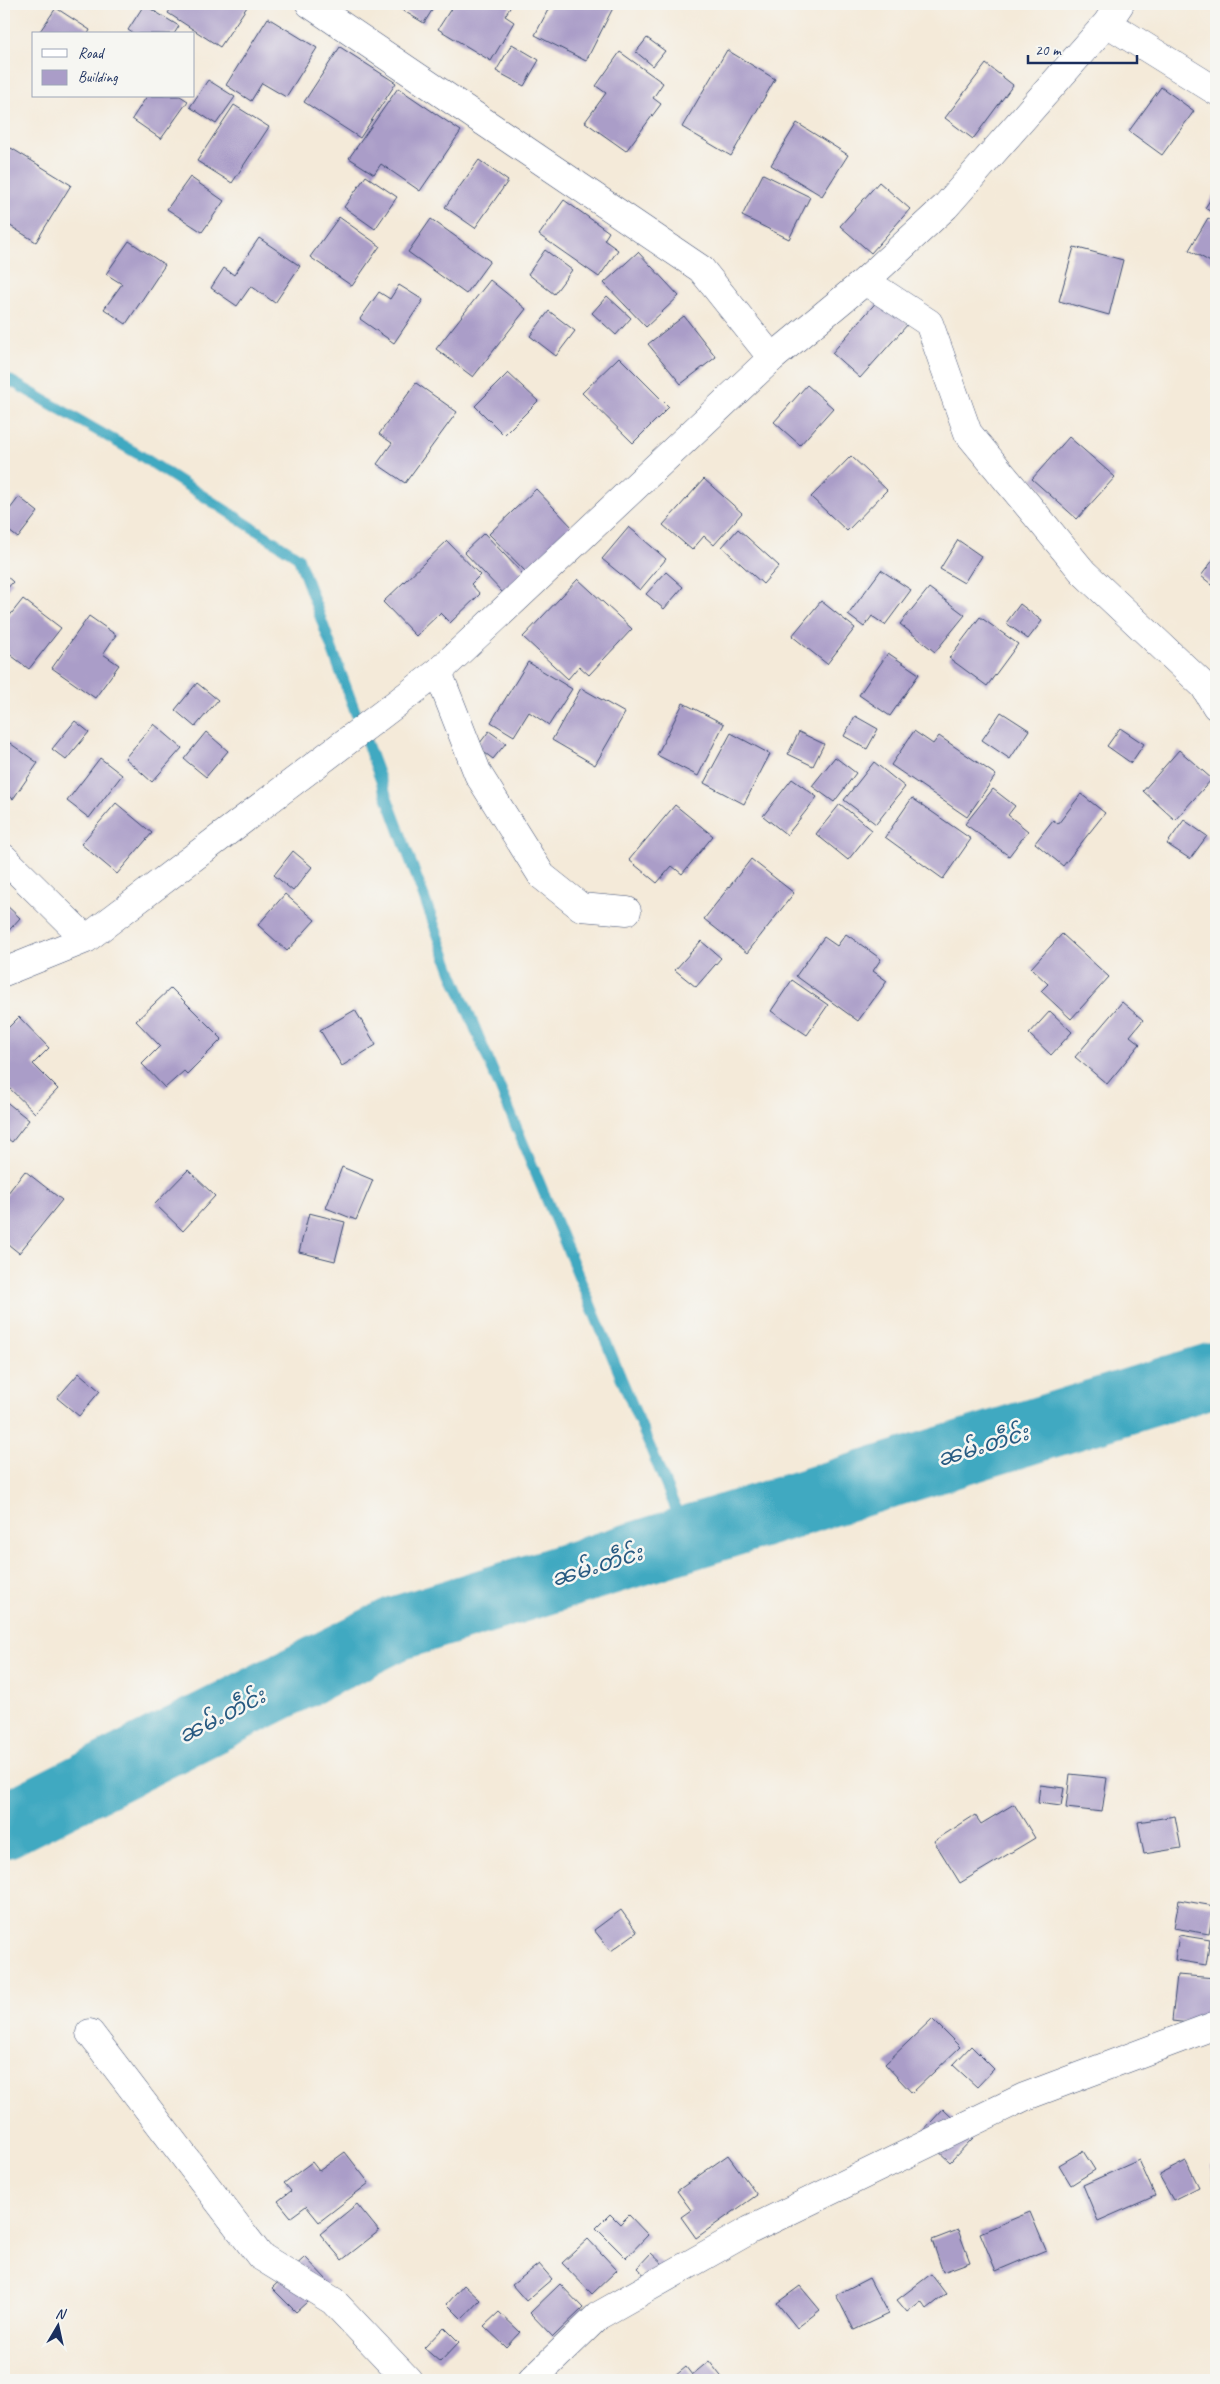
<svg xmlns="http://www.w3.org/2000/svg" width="1220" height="2384" viewBox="0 0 1220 2384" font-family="Caveat,'Noto Sans Myanmar',sans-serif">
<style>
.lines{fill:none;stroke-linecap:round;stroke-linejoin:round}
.stream{stroke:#41a9c1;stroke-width:11}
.river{stroke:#41a9c1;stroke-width:65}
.building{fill:#aa9dc8}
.minor-casing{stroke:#3c4b70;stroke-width:29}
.minor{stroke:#fff;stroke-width:28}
.labels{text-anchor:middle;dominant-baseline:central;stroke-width:5;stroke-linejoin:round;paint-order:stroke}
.water-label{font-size:22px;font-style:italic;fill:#285a81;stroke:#f6f6f2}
</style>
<rect width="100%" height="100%" fill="#f6f6f2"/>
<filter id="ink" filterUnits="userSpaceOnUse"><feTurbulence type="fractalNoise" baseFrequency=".02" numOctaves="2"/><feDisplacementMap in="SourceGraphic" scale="10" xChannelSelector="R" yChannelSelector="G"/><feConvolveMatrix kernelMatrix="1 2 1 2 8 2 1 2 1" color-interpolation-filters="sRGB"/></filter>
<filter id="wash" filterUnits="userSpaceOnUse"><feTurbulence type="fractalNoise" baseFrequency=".0096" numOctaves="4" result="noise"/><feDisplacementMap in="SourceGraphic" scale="20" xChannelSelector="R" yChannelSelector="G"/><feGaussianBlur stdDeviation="1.12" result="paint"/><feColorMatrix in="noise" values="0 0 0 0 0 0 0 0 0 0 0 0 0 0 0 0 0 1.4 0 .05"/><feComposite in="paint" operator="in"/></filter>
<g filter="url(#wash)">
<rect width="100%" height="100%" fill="#f4ead9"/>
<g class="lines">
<path class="stream" d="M4,377L138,454L298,557L452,973L688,1538"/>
<path class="river" d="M4,1826L395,1629L1216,1374"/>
</g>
<g id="blocks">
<path class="building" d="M174,4H249L220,47L168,13Z
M392,4H436L424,23Z
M454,4H508L511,6L505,16L514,22L491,61L438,29Z
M551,4H611L614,6L586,61L535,35Z
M144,5L179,26L174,34H134L128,30Z
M56,8L90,30L88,34H38Z
M268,18L317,48L286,97L262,83L251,101L226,85Z
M647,38L665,51L653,66L636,52Z
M512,44L539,60L524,86L496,71Z
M340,47L396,83L360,138L304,102Z
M727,50L775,79L731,156L682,127Z
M620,52L663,83L653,98L661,104L626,151L585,122L606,93L596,86Z
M986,64L1013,85L973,139L945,118Z
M208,80L235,97L216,124L190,107Z
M1161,87L1194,111L1162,155L1129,131Z
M398,88L461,131L420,191L381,164L374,174L349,158Z
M147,96H180L188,101L161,139L132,119Z
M234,105L269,127L232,183L197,161Z
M797,123L848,155L822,196L771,165Z
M11,148L71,185L36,242L4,222V159Z
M479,160L508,181L475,228L445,207Z
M763,174L810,197L789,239L742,216Z
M366,176L397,197L375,229L344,207Z
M190,177L224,201L202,232L167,209Z
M879,182L910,209L871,253L840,226Z
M1216,191V215L1205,208Z
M564,200L609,232L604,240L618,250L599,277L539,235Z
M339,217L380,246L352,286L310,257Z
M1208,218L1216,223V265L1189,250Z
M431,219L490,261L466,294L408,252Z
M259,238L300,266L275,303L251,286L237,306L211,288L224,268L234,275Z
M129,241L165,265L126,324L104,309L122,284L106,274Z
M1074,247L1123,260L1109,315L1059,301Z
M545,250L572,270L554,294L528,274Z
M638,252L679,296L646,327L604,283Z
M490,280L526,309L473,377L436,349Z
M399,285L423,300L394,343L360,319L379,292L390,299Z
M607,296L631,318L616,335L592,313Z
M879,299L908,324L860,378L832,353Z
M549,311L575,331L556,356L530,336Z
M684,316L716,357L681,384L648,344Z
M619,357L669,407L633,443L582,393Z
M508,373L538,401L504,435L475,406Z
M416,383L457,412L405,483L377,464L392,443L379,434Z
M807,385L833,408L800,445L774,422Z
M1069,437L1115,477L1077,519L1032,479Z
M851,456L887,490L847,531L811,497Z
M704,479L742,513L714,545L704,536L692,550L663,525Z
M536,489L573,528L526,572L489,534Z
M19,497L38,512L18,538L4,527V517Z
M629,527L666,559L640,590L602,559Z
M738,529L779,566L763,584L722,547Z
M484,533L523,574L503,593L464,552Z
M958,540L981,556L964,583L940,569Z
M447,541L480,575L471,584L480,594L450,623L440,613L416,636L383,602Z
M1216,556V588L1201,576Z
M881,570L911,590L885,625L872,616L864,627L848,615Z
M666,572L683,587L664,609L646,594Z
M4,574L13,582L4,592Z
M578,579L632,629L589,675L579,666L568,679L523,637Z
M929,588L965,615L935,652L900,624Z
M23,599L61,628L29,669L4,650V641L9,634L4,630V623Z
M821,601L855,628L827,664L792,636Z
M1020,604L1042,621L1028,639L1006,623Z
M89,616L116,635L103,654L119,665L95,698L52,668Z
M980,617L1018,644L987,686L949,658Z
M888,653L919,674L890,716L859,695Z
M528,662L572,689L549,725L529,712L514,736L491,722Z
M197,683L218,700L195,727L175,710Z
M581,688L625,713L595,765L552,740Z
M683,703L724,724L698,776L657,755Z
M1001,712L1029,730L1010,759L982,740Z
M855,716L878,729L867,749L844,736Z
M75,721L89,732L66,760L52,749Z
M154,724L182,748L152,782L125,758Z
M1120,728L1144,744L1131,763L1107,746Z
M489,731L506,743L493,759L477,747Z
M914,731L933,744L939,736L996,775L967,817L891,765Z
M206,732L228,751L206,777L184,759Z
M799,732L824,744L813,766L788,754Z
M731,733L770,754L744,804L704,783Z
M4,739L38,763L13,799L4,792Z
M1179,750L1212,779L1175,820L1143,791Z
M835,757L856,773L834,802L812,786Z
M100,758L122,775L89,818L67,801Z
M874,762L905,787L876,824L844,800Z
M792,779L817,797L787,835L763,816Z
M993,789L1015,806L1008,815L1028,831L1009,856L965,824Z
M1081,794L1105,813L1063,866L1035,843L1053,820L1058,824Z
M912,798L971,839L943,879L885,837Z
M116,803L152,833L117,874L81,844Z
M840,804L872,830L848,860L816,834Z
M675,805L713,836L682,874L672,866L657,883L629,860Z
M1184,820L1207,836L1190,859L1167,844Z
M293,851L312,867L293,891L274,875Z
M751,859L794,893L747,953L704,919Z
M285,894L315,920L287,951L258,925Z
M4,903L20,918L4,936Z
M846,934L881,959L873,971L887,981L858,1021L796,976L824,937L837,946Z
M1062,934L1109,977L1071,1019L1041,991L1048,984L1031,968Z
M701,941L721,958L696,987L675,970Z
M792,980L828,1005L807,1035L771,1011Z
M171,988L222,1039L187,1074L184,1071L165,1088L142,1064L160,1046L136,1021Z
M1122,1002L1143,1020L1130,1036L1140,1044L1107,1084L1075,1057Z
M355,1010L376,1045L342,1066L320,1030Z
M1050,1011L1072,1032L1051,1055L1029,1034Z
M19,1017L49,1048L33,1064L58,1089L35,1113L7,1086L4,1089V1032Z
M4,1100L29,1120L12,1142L4,1136Z
M342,1167L373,1180L356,1220L326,1208Z
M188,1170L215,1196L183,1231L155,1204Z
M25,1171L62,1200L19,1253L4,1241V1198Z
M309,1213L345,1222L335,1261L299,1252Z
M79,1373L100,1391L79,1416L57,1398Z
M1070,1774L1107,1778L1102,1812L1066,1808Z
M1040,1785L1064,1788L1061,1806L1038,1803Z
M1014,1804L1035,1838L960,1883L934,1841L975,1815L981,1824Z
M1175,1816L1181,1848L1144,1854L1138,1822Z
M1179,1900L1214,1906L1209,1934L1174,1928Z
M621,1910L637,1932L611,1951L594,1930Z
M1179,1935L1210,1940L1206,1965L1175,1960Z
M1177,1975L1216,1978V2026L1172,2021Z
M932,2019L960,2047L912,2093L885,2064Z
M971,2046L994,2069L977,2087L953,2065Z
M943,2109L973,2138L950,2162L920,2134Z
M1083,2151L1095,2170L1071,2185L1059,2165Z
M345,2152L369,2183L319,2222L306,2206L291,2217L278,2201L291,2191L284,2183L312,2162L319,2171Z
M728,2155L757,2195L696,2238L681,2217L691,2210L677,2191Z
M1139,2160L1155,2196L1098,2221L1083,2185Z
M1186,2161L1199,2187L1173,2200L1159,2175Z
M1211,2164H1216V2192H1215Z
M357,2204L379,2231L342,2260L320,2234Z
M1030,2212L1046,2250L996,2271L980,2233Z
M610,2214L620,2224L629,2215L648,2235L626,2258L596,2228Z
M958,2230L970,2262L943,2272L932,2240Z
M588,2239L617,2270L592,2294L562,2263Z
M651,2253L664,2265L650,2280L637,2268Z
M305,2257L329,2282L296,2312L272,2288Z
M539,2264L552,2279L526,2301L512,2285Z
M931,2274L946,2294L927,2309L921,2301L907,2312L897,2300Z
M869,2278L888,2314L854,2330L836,2295Z
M560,2284L583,2308L553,2337L530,2313Z
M464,2285L480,2300L462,2319L447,2304Z
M800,2286L820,2310L797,2328L777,2303Z
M499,2312L520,2332L506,2347L484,2326Z
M444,2327L459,2342L440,2362L424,2348Z
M709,2361L724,2380H670L686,2367L692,2375Z"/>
</g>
</g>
<g filter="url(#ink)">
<use href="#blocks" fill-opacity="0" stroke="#3c4b70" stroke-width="1"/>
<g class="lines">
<defs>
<path id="minor" d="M310,4L701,269L772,358L865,281L946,206L1107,23L1120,4
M1107,23L1216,91
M865,281L929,323L968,433L1083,572L1204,686L1216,706
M438,672L478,774L542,876L581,907L627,911
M4,858L86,939
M4,972L86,939L438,672L772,358
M90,2033L260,2256L333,2301L408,2380
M532,2380L598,2316L750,2230L1024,2097L1216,2025"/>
</defs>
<use href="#minor" class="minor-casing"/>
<use href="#minor" class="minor"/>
</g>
</g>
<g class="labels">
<g class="water-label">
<text transform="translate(983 1446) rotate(-17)">ၼမ်ႉတဵင်း</text>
<text transform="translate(597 1566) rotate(-17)">ၼမ်ႉတဵင်း</text>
<text transform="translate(222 1716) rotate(-27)">ၼမ်ႉတဵင်း</text>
</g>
</g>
<rect width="1220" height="2384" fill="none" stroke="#f6f6f2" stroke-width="20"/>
<rect x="32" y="32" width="162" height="65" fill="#f6f6f2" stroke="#9ea6b7"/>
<rect x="42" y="49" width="25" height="8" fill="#ffffff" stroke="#9ea6b7"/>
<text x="78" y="58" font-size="15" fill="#1b2f5e">Road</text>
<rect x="42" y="70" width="25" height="15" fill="#aa9dc8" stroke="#9ea6b7"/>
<text x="78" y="82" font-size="15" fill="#1b2f5e">Building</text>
<g transform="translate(58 2326) rotate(9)" stroke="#f6f6f2" stroke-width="4" paint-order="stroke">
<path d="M0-4L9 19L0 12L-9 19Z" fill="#1b2f5e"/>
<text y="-8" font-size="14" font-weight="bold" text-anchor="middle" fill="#1b2f5e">N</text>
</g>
<path d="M1028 55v8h109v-8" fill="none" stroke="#1b2f5e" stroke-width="2.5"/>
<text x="1035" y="55" font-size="15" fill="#1b2f5e" stroke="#f6f6f2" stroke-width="4" paint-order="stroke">20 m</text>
</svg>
